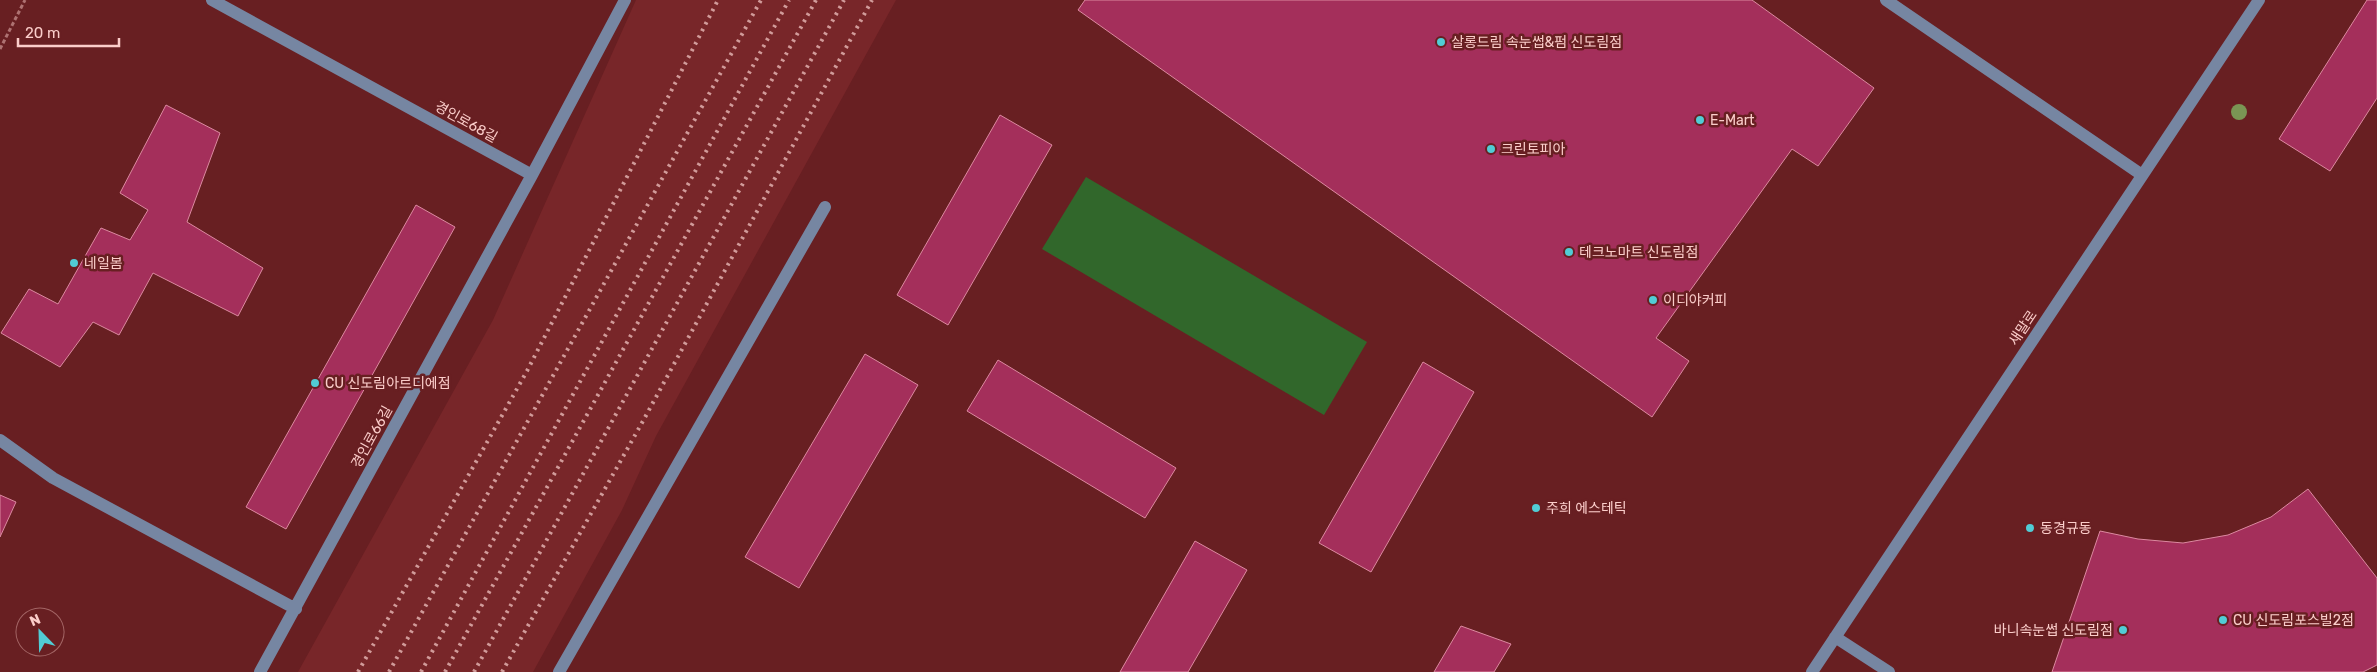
<svg xmlns="http://www.w3.org/2000/svg" width="2377" height="672" viewBox="0 0 2377 672" font-family="Rubik,'Noto Sans KR',sans-serif">
<style>
.built{fill:#782629}
.green{fill:#31672b}
.building{fill:#a42f5b;stroke:#dc89a0}
.lines{fill:none;stroke-linecap:round;stroke-linejoin:round}
.path{stroke:#ae7272;stroke-width:3;stroke-dasharray:4 2.5;stroke-linecap:butt}
.minor{stroke:#7686a2;stroke-width:12}
.rail{stroke:#d19b9a;stroke-width:4;stroke-dasharray:2.5 5;stroke-linecap:butt}
.tree{fill:#7a9554}
.poi-dot{fill:#51ccd5;stroke:#681f22;stroke-width:2}
.labels{text-anchor:middle;dominant-baseline:central;stroke-width:5;stroke-linejoin:round;paint-order:stroke}
.poi-label{font-size:14px;fill:#fbcdca;stroke:#681f22;text-anchor:start}
.street-label{font-size:14px;fill:#fbcdca;stroke:#681f22}
</style>
<rect width="100%" height="100%" fill="#681f22"/>
<path class="built" d="M636,0H896L656,436L622,510L533,672H298L493,320Z"/>
<path class="green" d="M1086,177L1367,342L1324,415L1042,249Z"/>
<path class="building" d="M1085,0H1752L1874,88L1818,166L1792,149L1656,338L1689,361L1652,417L1078,10Z
M2367,0H2377V98L2330,171L2279,139Z
M166,105L220,133L187,222L263,268L238,316L153,273L119,335L93,322L60,367L1,333L29,289L58,304L101,228L130,240L148,210L120,193Z
M1000,115L1052,145L948,325L897,295Z
M416,205L455,227L286,529L246,507Z
M865,354L918,385L799,588L745,557Z
M998,360L1176,468L1145,518L967,411Z
M1423,362L1474,392L1371,572L1319,543Z
M2308,489L2377,578V665L2363,672H2052L2100,531L2138,539L2183,543L2228,535L2271,517Z
M0,495L16,502L0,537Z
M1195,541L1247,570L1188,672H1120Z
M1461,626L1511,644L1494,672H1434Z"/>
<g class="lines">
<path class="path" d="M0,49L25,0"/>
<path class="minor" d="M212,0L532,175
M1886,0L2142,175
M0,440L53,478L296,609
M1835,637L1889,672
M260,672L532,175L625,0
M559,672L825,207
M1812,672L2259,0"/>
<path class="rail" d="M358,672L527,371L718,0
M389,672L761,0
M421,672L789,0
M445,672L816,0
M474,672L844,0
M502,672L643,421L872,0"/>
</g>
<circle class="tree" cx="2239" cy="112" r="8"/>
<g class="poi-dot">
<circle cx="1441" cy="42" r="5"/>
<circle cx="1700" cy="120" r="5"/>
<circle cx="1491" cy="149" r="5"/>
<circle cx="1569" cy="252" r="5"/>
<circle cx="74" cy="263" r="5"/>
<circle cx="1653" cy="300" r="5"/>
<circle cx="315" cy="383" r="5"/>
<circle cx="1536" cy="508" r="5"/>
<circle cx="2030" cy="528" r="5"/>
<circle cx="2223" cy="620" r="5"/>
<circle cx="2123" cy="630" r="5"/>
</g>
<g class="labels">
<g class="poi-label">
<text x="1451" y="42">살롱드림 속눈썹&amp;펌 신도림점</text>
<text x="1710" y="120">E-Mart</text>
<text x="1501" y="149">크린토피아</text>
<text x="1579" y="252">테크노마트 신도림점</text>
<text x="84" y="263">네일봄</text>
<text x="1663" y="300">이디야커피</text>
<text x="325" y="383">CU 신도림아르디에점</text>
<text x="1546" y="508">주희 에스테틱</text>
<text x="2040" y="528">동경규동</text>
<text x="2233" y="620">CU 신도림포스빌2점</text>
<text x="2113" y="630" text-anchor="end">바니속눈썹 신도림점</text>
</g>
<g class="street-label">
<text transform="translate(466 122) rotate(29)">경인로68길</text>
<text transform="translate(2023 328) rotate(-56)">새말로</text>
<text transform="translate(372 437) rotate(-61)">경인로66길</text>
</g>
</g>
<g transform="translate(40 632) rotate(337)"><circle r="24" fill="#681f22" stroke="#a36565"/>
<path d="M0-4L9 19L0 12L-9 19Z" fill="#51ccd5"/>
<text y="-8" font-size="14" font-weight="bold" text-anchor="middle" fill="#fbcdca">N</text>
</g>
<path d="M18 38v8h101v-8" fill="none" stroke="#fbcdca" stroke-width="2.5"/>
<text x="25" y="38" font-size="15" fill="#fbcdca" stroke="#681f22" stroke-width="4" paint-order="stroke">20 m</text>
</svg>
